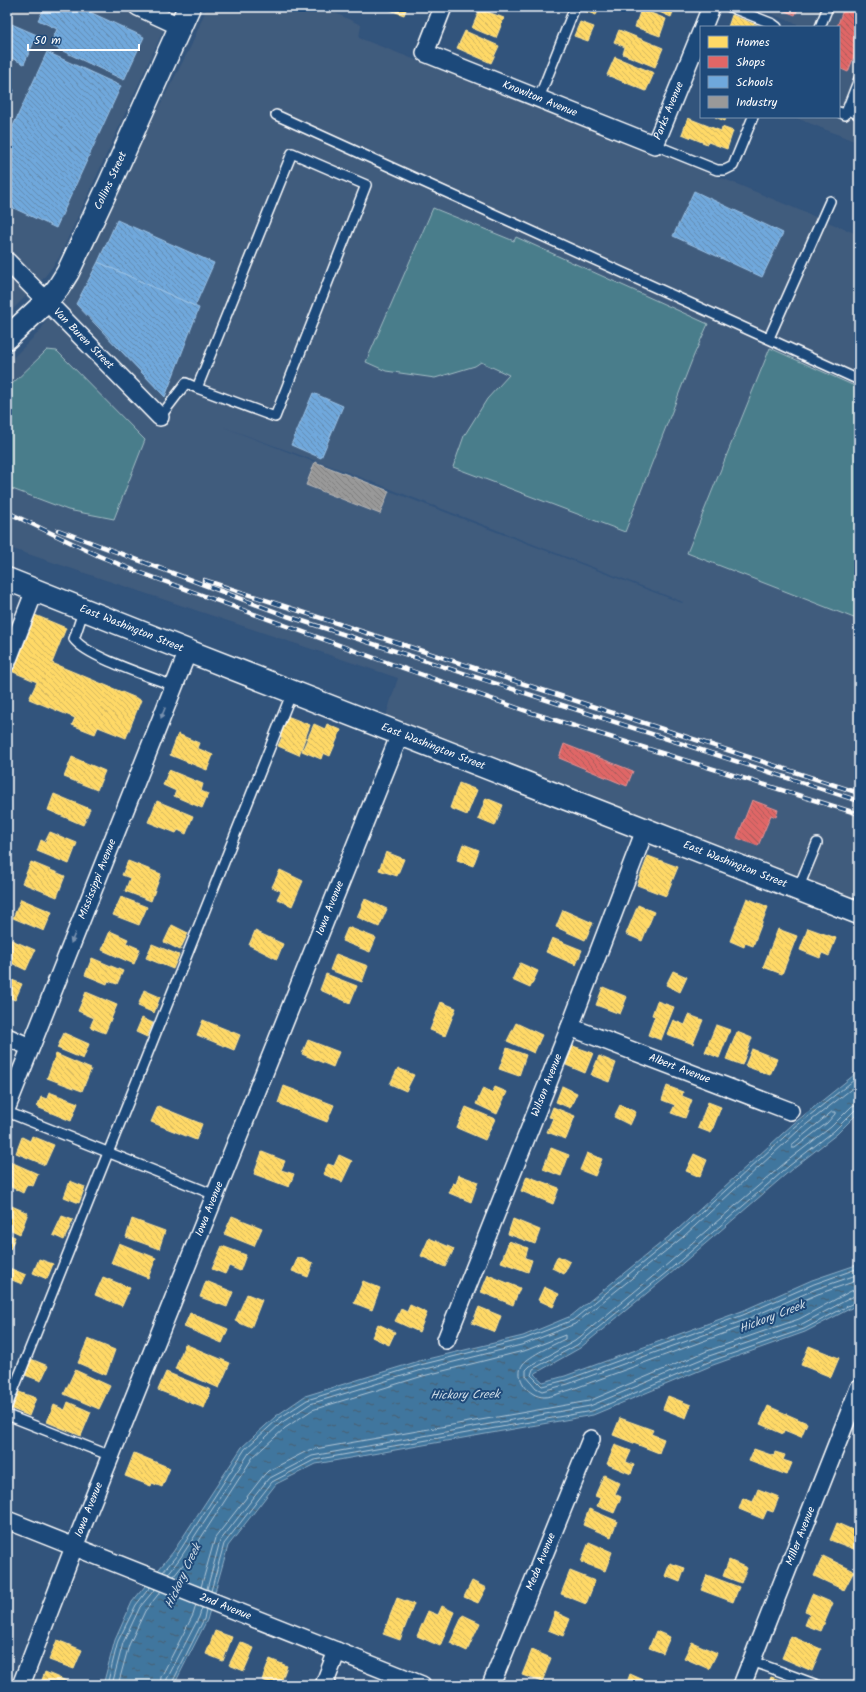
<svg xmlns="http://www.w3.org/2000/svg" width="866" height="1692" viewBox="0 0 866 1692" font-family="Kalam,sans-serif">
<style>
.built{fill:#405b7d;fill-rule:evenodd}
.grass{fill:#497d8b;stroke:#a4bec5}
.water{fill:url(#water-ripples);stroke:#8dadc5}
.homes{fill:url(#homes-back-hatch);stroke:#ffe494}
.shops{fill:url(#shops-back-hatch);stroke:#e99494}
.schools{fill:url(#schools-back-hatch);stroke:#9ac2e6}
.industry{fill:url(#industry-back-hatch);stroke:#b8b8b8}
.lines{fill:none;stroke-linecap:round;stroke-linejoin:round}
.shore{stroke:#b3c8d8;stroke-width:1}
.lane-casing{stroke:#fff;stroke-width:12}
.street-casing{stroke:#fff;stroke-width:20}
.secondary-casing{stroke:#fff;stroke-width:25}
.primary-casing{stroke:#fff;stroke-width:25}
.lane{stroke:#1f4a7a;stroke-width:9}
.street{stroke:#1f4a7a;stroke-width:17}
.secondary{stroke:#1f4a7a;stroke-width:22}
.primary{stroke:#1f4a7a;stroke-width:22}
.rail-casing{stroke:#fff;stroke-width:4.5}
.rail{stroke:#1f4a7a;stroke-width:3;stroke-dasharray:9;stroke-linecap:butt}
.oneway{fill:#7992af}
.labels{text-anchor:middle;dominant-baseline:central;stroke-width:4;stroke-linejoin:round;paint-order:stroke}
.street-label{font-size:11px;fill:#fff;stroke:#1f4a7a}
.water-label{font-size:12px;font-style:italic;fill:#d0dde7;stroke:#1f4a7a}
</style>
<defs>
<pattern id="water-ripples" width="26" height="14" patternUnits="userSpaceOnUse"><rect width="26" height="14" fill="#41769e"/><path d="M2 4q2-2 4 0t4 0M15 11q2-2 4 0t4 0" fill="none" stroke="#475f71"/></pattern>
<pattern id="homes-back-hatch" width="6" height="6" patternUnits="userSpaceOnUse"><rect width="6" height="6" fill="#ffd966"/><path d="M-1 5l2 2M0 0l6 6M5-1l2 2" fill="none" stroke="#d2b660"/></pattern>
<pattern id="shops-back-hatch" width="6" height="6" patternUnits="userSpaceOnUse"><rect width="6" height="6" fill="#e06666"/><path d="M-1 5l2 2M0 0l6 6M5-1l2 2" fill="none" stroke="#ac5d5d"/></pattern>
<pattern id="schools-back-hatch" width="6" height="6" patternUnits="userSpaceOnUse"><rect width="6" height="6" fill="#6fa8dc"/><path d="M-1 5l2 2M0 0l6 6M5-1l2 2" fill="none" stroke="#648cb1"/></pattern>
<pattern id="industry-back-hatch" width="6" height="6" patternUnits="userSpaceOnUse"><rect width="6" height="6" fill="#999"/><path d="M-1 5l2 2M0 0l6 6M5-1l2 2" fill="none" stroke="#7e7e7e"/></pattern>
</defs>
<rect width="100%" height="100%" fill="#32547c"/>
<filter id="ink" filterUnits="userSpaceOnUse"><feTurbulence type="fractalNoise" baseFrequency=".025" numOctaves="2"/><feDisplacementMap in="SourceGraphic" scale="8" xChannelSelector="R" yChannelSelector="G"/><feConvolveMatrix kernelMatrix="1 2 1 2 8 2 1 2 1" color-interpolation-filters="sRGB"/></filter>
<g filter="url(#ink)">
<path class="built" d="M7,7H174L59,258L43,279L7,315Z
M207,7H322L361,25L359,38L732,182L859,235V911L383,725L398,678L7,547V364L41,330L191,46ZM223,427L344,471L683,602L682,603Z
M754,7H859V143L794,117H839V27H797V24Z"/>
<path class="grass" d="M433,208L514,241L516,237L708,324L694,355L625,532L453,467L464,436L487,399L509,375L481,362L475,366L435,378L386,371L366,362Z
M770,348L859,388V620L687,553Z
M47,350L57,351L145,440L114,519L68,510L7,487V389Z"/>
<path class="water" d="M859,1071V1112L837,1134L792,1169L669,1275L580,1348L534,1374L543,1382L565,1376L742,1311L812,1280L859,1264V1304L805,1332L713,1365L593,1415L316,1464L276,1484L228,1546L207,1620L174,1685H103L115,1640L132,1602L173,1552L242,1447L276,1416L305,1396L419,1361L523,1336L571,1316L677,1230L793,1124Z"/>
<path class="homes" d="M382,7H407L404,15Z
M583,7H600L596,15L582,10Z
M647,7H675L671,17Z
M480,9L504,18L496,38L472,28Z
M641,9L666,19L660,36L635,27Z
M732,15L762,27H728Z
M580,22L594,27L588,41L574,36Z
M619,30L663,48L655,67L623,54L625,47L614,42Z
M465,31L499,46L491,63L457,48Z
M615,57L654,73L646,91L607,75Z
M715,117H726L725,121Z
M688,118L721,131L722,127L733,131L727,149L708,142L707,144L682,134Z
M7,601L12,603L7,615Z
M35,615L66,628L52,663L141,700L126,738L98,727L95,734L72,725L75,718L29,699L37,682L11,671Z
M287,716L310,725L299,755L278,746L282,737L280,736Z
M314,724L325,729L327,724L341,730L330,756L323,753L321,759L302,751Z
M178,734L199,743L197,748L213,755L207,770L170,755Z
M72,757L105,771L97,790L64,777Z
M169,770L203,784L201,791L208,794L202,808L174,796L176,791L163,785Z
M459,783L477,790L467,815L450,808Z
M54,794L90,809L83,825L48,810Z
M486,798L503,805L495,826L478,819Z
M157,801L193,816L186,834L178,830L176,833L148,822Z
M50,832L77,843L69,864L37,851L41,840L45,842Z
M463,844L479,850L473,866L457,860Z
M386,852L404,859L397,876L379,870Z
M648,856L678,867L666,896L637,885Z
M128,861L161,874L151,901L125,891L130,878L122,875Z
M31,862L65,876L57,897L22,883Z
M280,870L303,881L292,906L277,899L281,891L272,887Z
M121,897L147,907L139,925L113,915Z
M747,898L768,907L753,946L745,943L744,947L730,941Z
M21,899L52,912L44,931L13,918Z
M365,899L387,909L379,927L357,917Z
M638,905L654,912L642,941L626,934Z
M563,910L593,923L585,940L556,927Z
M172,925L188,933L180,950L164,942Z
M348,927L376,938L370,952L342,941Z
M808,928L836,938L829,956L822,953L820,958L800,950Z
M778,929L797,936L782,974L763,967Z
M110,931L128,939L126,943L140,949L134,964L102,950Z
M255,931L283,944L277,959L249,945Z
M7,938L35,950L26,970L7,961Z
M552,938L582,950L576,965L546,952Z
M152,944L179,955L173,969L146,958Z
M336,954L368,966L362,982L330,970Z
M92,958L123,971L117,984L108,981L107,984L85,975Z
M520,963L538,971L530,988L512,980Z
M673,971L687,977L680,992L666,985Z
M326,974L357,986L350,1003L320,990Z
M7,978L22,984L15,1000L7,997Z
M603,987L627,997L620,1014L596,1005Z
M144,990L160,997L154,1013L138,1006Z
M86,992L117,1005L105,1033L90,1027L94,1018L78,1011Z
M657,1001L674,1007L661,1040L648,1035L655,1016L652,1015Z
M441,1002L456,1008L445,1036L430,1030Z
M689,1015L703,1020L693,1044L667,1034L673,1020L685,1025Z
M142,1018L153,1023L147,1037L136,1032Z
M203,1020L240,1035L234,1050L197,1035Z
M516,1023L542,1035L534,1053L507,1041Z
M716,1025L730,1030L719,1058L705,1052Z
M737,1032L752,1038L742,1065L726,1059Z
M64,1033L89,1044L83,1059L57,1048Z
M308,1040L339,1052L333,1067L302,1054Z
M573,1046L593,1053L585,1073L566,1065Z
M507,1048L526,1055L519,1076L499,1069Z
M752,1049L777,1059L770,1075L745,1066Z
M56,1054L91,1069L82,1091L47,1078Z
M599,1056L616,1063L609,1082L591,1075Z
M398,1068L414,1075L406,1091L390,1084Z
M284,1086L334,1105L327,1122L278,1103Z
M562,1086L577,1093L570,1108L556,1102Z
M667,1086L683,1092L682,1096L692,1100L685,1118L671,1113L675,1105L662,1100Z
M495,1087L507,1092L497,1114L476,1104L483,1088L492,1093Z
M49,1092L78,1103L71,1121L37,1107L41,1097L47,1099Z
M708,1102L721,1107L711,1133L698,1128Z
M620,1105L636,1112L630,1125L614,1117Z
M158,1106L202,1124L196,1140L151,1122Z
M466,1107L495,1119L485,1140L457,1128Z
M553,1107L575,1116L566,1139L547,1132L553,1118L549,1117Z
M32,1136L54,1145L45,1165L16,1153L22,1137L30,1141Z
M551,1148L569,1155L561,1176L543,1169Z
M262,1152L285,1161L281,1170L294,1174L289,1187L254,1174Z
M587,1153L602,1159L595,1176L580,1170Z
M694,1154L707,1160L700,1177L686,1171Z
M339,1155L352,1161L342,1182L323,1174L328,1164L334,1166Z
M11,1162L38,1174L33,1186L27,1184L23,1193L9,1186L12,1179L7,1176V1171Z
M459,1175L478,1182L471,1202L449,1193L453,1183L456,1184Z
M527,1176L559,1188L553,1204L521,1191Z
M70,1181L85,1187L79,1203L64,1197Z
M7,1204L28,1213L20,1234L7,1228Z
M62,1216L73,1220L64,1240L53,1235Z
M232,1216L262,1228L254,1246L224,1234Z
M132,1219L165,1231L159,1249L126,1237Z
M513,1219L540,1230L535,1244L508,1234Z
M7,1234L15,1237L10,1250L7,1249Z
M429,1238L454,1249L445,1267L421,1256Z
M509,1241L528,1248L525,1258L532,1260L528,1272L501,1262Z
M119,1243L156,1258L148,1278L111,1263Z
M222,1246L246,1255L240,1271L229,1266L225,1274L212,1269Z
M558,1256L570,1262L564,1274L552,1268Z
M298,1257L313,1263L308,1277L292,1271Z
M39,1259L53,1264L47,1279L33,1273Z
M7,1267L26,1275L22,1284L7,1278Z
M488,1275L520,1288L513,1305L481,1292Z
M103,1277L130,1288L122,1306L95,1295Z
M206,1281L233,1292L227,1307L200,1297Z
M363,1281L380,1288L372,1310L354,1303Z
M544,1287L559,1294L553,1307L538,1300Z
M247,1294L262,1300L251,1328L235,1321Z
M410,1305L427,1313L419,1332L395,1321L401,1309L407,1312Z
M479,1307L501,1316L495,1332L472,1323Z
M190,1313L228,1329L222,1343L184,1327Z
M378,1324L395,1332L389,1345L372,1337Z
M88,1339L115,1350L106,1375L78,1363Z
M185,1344L230,1363L219,1388L175,1369Z
M809,1346L839,1358L831,1377L801,1365Z
M31,1359L48,1366L41,1381L25,1375Z
M75,1370L110,1386L99,1409L64,1394Z
M166,1372L211,1390L204,1408L158,1390Z
M19,1392L36,1398L29,1416L12,1409Z
M668,1396L691,1405L686,1418L663,1409Z
M68,1402L91,1412L81,1436L47,1422L54,1405L65,1410Z
M768,1406L807,1423L801,1437L784,1430L783,1434L760,1424Z
M620,1418L653,1430L651,1434L664,1439L659,1453L613,1435Z
M615,1445L631,1451L626,1462L634,1465L631,1474L607,1464Z
M754,1449L774,1456L775,1452L785,1455L783,1460L792,1463L787,1475L749,1461Z
M134,1453L170,1468L162,1487L152,1483L151,1486L125,1476Z
M604,1475L620,1483L615,1494L621,1497L614,1513L597,1506L600,1498L595,1496Z
M758,1489L779,1497L773,1512L767,1510L763,1519L739,1509L743,1498L753,1502Z
M589,1509L617,1521L611,1537L583,1525Z
M837,1523L855,1531L859,1524V1551L830,1540Z
M589,1542L612,1552L605,1571L581,1562Z
M823,1556L854,1571L844,1590L814,1576Z
M729,1560L747,1568L741,1583L723,1576Z
M670,1563L685,1568L680,1582L665,1576Z
M570,1571L595,1581L586,1604L561,1594Z
M707,1575L739,1587L733,1602L701,1590Z
M472,1581L486,1588L478,1603L464,1597Z
M812,1594L833,1603L821,1631L805,1625L810,1613L805,1611Z
M397,1598L414,1604L400,1640L383,1634Z
M442,1606L454,1612L440,1646L417,1636L428,1611L438,1615Z
M555,1612L570,1619L563,1636L548,1630Z
M463,1615L480,1623L467,1651L450,1643Z
M7,1618L11,1620L7,1629Z
M215,1631L232,1637L223,1661L206,1654Z
M656,1631L670,1637L663,1653L649,1648Z
M791,1636L821,1649L812,1671L782,1658Z
M57,1640L82,1650L74,1669L49,1660Z
M240,1642L254,1648L244,1671L229,1665Z
M692,1642L717,1653L709,1669L684,1658Z
M532,1650L551,1658L542,1682L522,1675Z
M270,1659L287,1666L280,1685H276L262,1680Z
M45,1672L76,1685H40Z
M630,1674L648,1682L647,1685H626Z
M771,1677L786,1682L785,1685H768Z"/>
<path class="shops" d="M781,7H799L795,15L780,9Z
M844,7H859V43L848,72L839,68V27H837Z
M564,744L633,771L627,786L559,758Z
M752,800L778,810L776,817L771,815L758,846L737,838Z"/>
<path class="schools" d="M45,7H79L144,37L124,80L50,45L57,29L38,20Z
M7,22L37,35L24,64L7,56Z
M47,52L121,86L56,228L7,205V139Z
M7,87L14,90L7,107Z
M694,191L783,233L762,277L673,236Z
M117,220L214,263L195,306L98,262Z
M98,262L199,308L165,397L76,304Z
M313,393L343,406L321,458L291,445Z"/>
<path class="industry" d="M315,462L389,491L380,514L306,485Z"/>
<g class="lines">
<path class="shore" d="M859,1104L852,1106L831,1127L786,1162L663,1268L575,1341L530,1366L526,1370V1376L536,1388L542,1391L568,1384L745,1320L816,1289L859,1274
M859,1109L855,1110L834,1131L789,1166L667,1272L577,1345L533,1369L531,1375L542,1386L566,1380L743,1315L814,1284L859,1268
M832,1112H835V1114L827,1123L795,1148H792V1145Z
M163,1572L177,1555L245,1449L278,1419L307,1400L420,1365L524,1339L573,1320L679,1233L795,1127L859,1076
M168,1574L181,1557L249,1453L281,1423L310,1404L422,1370L525,1344L575,1324L683,1237L798,1131L859,1083
M174,1576L186,1561L253,1457L285,1428L312,1410L423,1376L527,1350L565,1335V1339C555,1344 529,1356 523,1364C513,1377 529,1397 544,1397C552,1397 562,1392 570,1390L747,1325L818,1294L859,1280
M201,1587L215,1538L264,1475L268,1471L309,1450L589,1401L707,1351L799,1319L851,1291L859,1289
M207,1589L220,1541L268,1479L312,1456L590,1406L709,1356L802,1324L854,1296L859,1295
M211,1591L224,1544L272,1482L314,1460L592,1411L711,1361L804,1329L859,1300
M107,1685L118,1641L136,1605L150,1587
M112,1685L123,1643L140,1607L155,1589
M118,1685L129,1645L145,1611L161,1591
M160,1685L161,1677L193,1615L196,1605
M166,1685L167,1679L199,1617L202,1608
M171,1685L204,1619L206,1609"/>
<defs>
<path id="lane" d="M730,7L773,24L777,27
M820,27L828,7
M539,98L575,7
M848,109L859,115
M839,112L845,115L859,79
M276,115L859,380
M655,145L717,170H725L733,166L753,117
M769,338L830,201
M160,417L186,383L197,388L275,417L366,185L292,153L197,388
M84,609L74,639C87,657 151,677 174,686
M798,889L817,843
M7,1112L215,1195
M7,1406L292,692
M7,1415L111,1456
M752,1661L817,1685"/>
<g id="street">
<path d="M138,7L181,27"/>
<path id="s1" d="M443,7L425,53L655,145L701,32"/>
<path d="M703,27L711,7"/>
<path id="s2" d="M7,261L160,417"/>
<path d="M7,662L35,590"/>
<path id="s3" d="M570,1027L790,1111"/>
<path d="M7,1037L30,1047"/>
<path id="s4" d="M7,1107L188,651"/>
<path id="s5" d="M446,1340L570,1027L645,830"/>
<path id="s6" d="M7,1520L422,1685"/>
<path id="s7" d="M21,1685L74,1547L400,734"/>
<path d="M324,1685L337,1651"/>
<path id="s8" d="M491,1685L591,1439"/>
<path id="s9" d="M742,1685L859,1388"/>
</g>
<g id="secondary">
<path id="s10" d="M7,579L188,651L859,913"/>
</g>
<g id="primary">
<path id="s11" d="M7,338L47,301L58,288L68,272L110,183L189,7"/>
</g>
</defs>
<use href="#lane" class="lane-casing"/>
<use href="#street" class="street-casing"/>
<use href="#secondary" class="secondary-casing"/>
<use href="#primary" class="primary-casing"/>
<use href="#lane" class="lane"/>
<use href="#street" class="street"/>
<use href="#secondary" class="secondary"/>
<use href="#primary" class="primary"/>
<defs>
<path id="rail" d="M7,512L99,556L136,571L380,660L529,712L859,814
M58,530L287,616L859,801
M204,580L859,793"/>
</defs>
<use href="#rail" class="rail-casing"/>
<use href="#rail" class="rail"/>
</g>
<defs><path id="oneway-solid" d="M-6-.8H1V-3.2L6.5 0L1 3.2V.8H-6Z"/></defs>
<g class="oneway">
<use href="#oneway-solid" transform="translate(163 713) rotate(112)"/>
<use href="#oneway-solid" transform="translate(73 938) rotate(112)"/>
</g>
</g>
<g class="labels">
<g class="street-label">
<text stroke="none"><textPath href="#s1" startOffset="173">Knowlton Avenue</textPath></text>
<text stroke="none"><textPath href="#s1" startOffset="334">Parks Avenue</textPath></text>
<text stroke="none"><textPath href="#s11" startOffset="191">Collins Street</textPath></text>
<text stroke="none"><textPath href="#s2" startOffset="109">Van Buren Street</textPath></text>
<text stroke="none"><textPath href="#s10" startOffset="134">East Washington Street</textPath></text>
<text stroke="none"><textPath href="#s10" startOffset="458">East Washington Street</textPath></text>
<text stroke="none"><textPath href="#s10" startOffset="782">East Washington Street</textPath></text>
<text stroke="none"><textPath href="#s4" startOffset="245">Mississippi Avenue</textPath></text>
<text stroke="none"><textPath href="#s7" startOffset="836">Iowa Avenue</textPath></text>
<text stroke="none"><textPath href="#s3" startOffset="117">Albert Avenue</textPath></text>
<text stroke="none"><textPath href="#s5" startOffset="274">Wilson Avenue</textPath></text>
<text stroke="none"><textPath href="#s7" startOffset="512">Iowa Avenue</textPath></text>
<text stroke="none"><textPath href="#s7" startOffset="188">Iowa Avenue</textPath></text>
<text stroke="none"><textPath href="#s9" startOffset="160">Miller Avenue</textPath></text>
<text stroke="none"><textPath href="#s8" startOffset="133">Meda Avenue</textPath></text>
<text stroke="none"><textPath href="#s6" startOffset="235">2nd Avenue</textPath></text>
</g>
<g class="water-label">
<text transform="translate(772 1317) rotate(-21)">Hickory Creek</text>
<text transform="translate(465 1395) rotate(-1)">Hickory Creek</text>
<text transform="translate(183 1576) rotate(-65)">Hickory Creek</text>
</g>
</g>
<rect width="866" height="1692" fill="none" stroke="#1f4a7a" stroke-width="24"/>
<rect x="12" y="12" width="842" height="1668" fill="none" stroke="#fff" stroke-width="1.5" filter="url(#ink)"/>
<rect x="700" y="26" width="140" height="92" fill="#1f4a7a" stroke="#7992af"/>
<rect x="708" y="36" width="20" height="12" fill="#ffd966" stroke="#7992af"/>
<text x="736" y="46" font-size="12" fill="#ffffff">Homes</text>
<rect x="708" y="56" width="20" height="12" fill="#e06666" stroke="#7992af"/>
<text x="736" y="66" font-size="12" fill="#ffffff">Shops</text>
<rect x="708" y="76" width="20" height="12" fill="#6fa8dc" stroke="#7992af"/>
<text x="736" y="86" font-size="12" fill="#ffffff">Schools</text>
<rect x="708" y="96" width="20" height="12" fill="#999999" stroke="#7992af"/>
<text x="736" y="106" font-size="12" fill="#ffffff">Industry</text>
<path d="M28 44v6h111v-6" fill="none" stroke="#ffffff" stroke-width="2"/>
<text x="34" y="44" font-size="12" fill="#ffffff" stroke="#1f4a7a" stroke-width="3" paint-order="stroke">50 m</text>
</svg>
